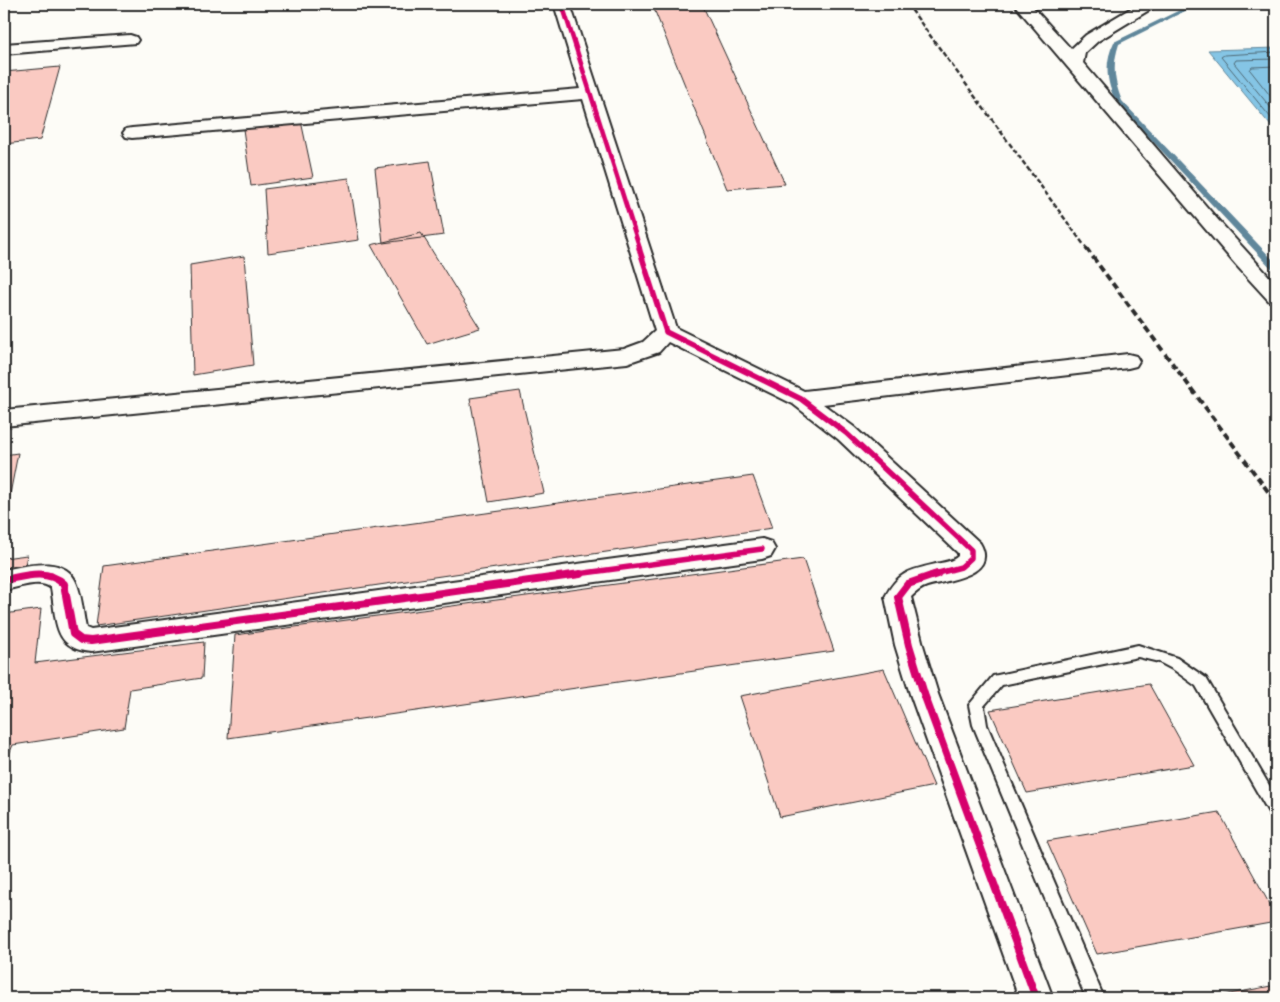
<svg xmlns="http://www.w3.org/2000/svg" width="1280" height="1002" viewBox="0 0 1280 1002" font-family="Kalam,sans-serif">
<style>
.water{fill:#85c5e5;stroke:#61879b}
.lines{fill:none;stroke-linecap:round;stroke-linejoin:round}
.shore{stroke:#4f6975;stroke-width:1}
.stream{fill:#61879b;fill-rule:evenodd}
.building{fill:#facac2;stroke:#2b2b2b}
.service-casing{stroke:#2b2b2b;stroke-width:4}
.minor-casing{stroke:#2b2b2b;stroke-width:4}
.service{fill:#fdfcf7;fill-rule:evenodd}
.minor{fill:#fdfcf7;fill-rule:evenodd}
.rail-far1{stroke:#2b2b2b;stroke-width:2.5;stroke-dasharray:5 2.5;stroke-linecap:butt}
.rail{stroke:#2b2b2b;stroke-width:4;stroke-dasharray:7 4;stroke-linecap:butt}
.cycleway-far2-casing{stroke:#fdfcf7;stroke-width:7}
.cycleway-far1-casing{stroke:#fdfcf7;stroke-width:9}
.cycleway-casing{stroke:#fdfcf7;stroke-width:11}
.cycleway-far2{stroke:#d6006c;stroke-width:4.5}
.cycleway-far1{stroke:#d6006c;stroke-width:5.5}
.cycleway{stroke:#d6006c;stroke-width:8}
</style>
<rect width="100%" height="100%" fill="#fdfcf7"/>
<filter id="ink" filterUnits="userSpaceOnUse"><feTurbulence type="fractalNoise" baseFrequency=".02" numOctaves="2"/><feDisplacementMap in="SourceGraphic" scale="10" xChannelSelector="R" yChannelSelector="G"/><feConvolveMatrix kernelMatrix="1 2 1 2 8 2 1 2 1" color-interpolation-filters="sRGB"/></filter>
<g filter="url(#ink)">
<path class="water" d="M1276,48V132L1208,50Z"/>
<g class="lines">
<path class="shore" d="M1276,52L1224,55L1221,57L1276,124
M1276,59L1236,60L1234,63L1276,114
M1276,66L1252,67L1250,70L1276,103"/>
<path class="stream" d="M1192,4H1199L1119,44C1112,65 1114,81 1122,101L1276,263V270H1273L1117,103C1106,84 1104,62 1114,42Z"/>
</g>
<path class="building" d="M652,4H702L785,184L727,189Z
M60,67L40,140L4,144V72Z
M301,121L313,177L251,186L243,129Z
M430,161L444,235L383,243L375,168Z
M349,178L359,240L268,253L264,189Z
M421,233L480,328L427,344L371,245Z
M244,256L253,365L193,375L190,265Z
M520,391L544,493L489,502L470,398Z
M18,453L4,525V455Z
M753,476L772,528L96,626L104,566Z
M27,555L23,575L4,577V558Z
M803,559L834,651L228,738L235,635Z
M41,609L35,663L204,642L202,678L130,689L124,728L13,745L4,766V614Z
M884,669L934,786L780,817L740,696Z
M1149,684L1194,765L1027,793L990,710Z
M1219,812L1276,916V922L1097,954L1047,841Z
M1276,985V998H1209Z"/>
<g class="lines">
<defs>
<path id="service" d="M1138,645L1177,658L1206,678L1276,797V818L1271,816L1196,686L1174,670L1159,662L1138,657L1002,685L984,706L987,725L1104,998H1086L973,725L969,705L993,676Z"/>
<path id="minor" d="M554,4H570L676,328L804,391L1128,354L1136,356L1139,361L1136,366L1128,368L823,404L854,427L980,543C999,576 947,580 927,586C921,588 916,592 911,597L923,645L938,694L1053,998H1019L910,694L895,645L885,597C898,572 910,570 936,564C944,562 952,562 958,556V553L838,439L793,404L668,342L659,352L627,363L4,426V410L624,349L643,342L655,331L583,99L132,138L126,137L123,133L126,129L132,128L580,89Z
M1014,4H1030L1071,49L1086,35L1138,4H1157L1154,7L1098,41L1085,53L1083,63L1218,220L1276,284V302L1269,301L1236,265Z
M130,35L136,37L138,40L136,43L4,54V44Z
M762,539L771,542L775,549L771,556L762,559L91,652C52,648 57,620 51,588C40,578 17,588 4,590V570C26,566 64,555 76,582C82,595 83,614 86,628L91,630Z"/>
</defs>
<use href="#service" class="service-casing"/>
<use href="#minor" class="minor-casing"/>
<use href="#service" class="service"/>
<use href="#minor" class="minor"/>
<path class="rail-far1" d="M907,4L1087,249"/>
<path class="rail" d="M1086,248L1276,502"/>
<defs>
<path id="cycleway-far2" d="M562,4L640,249"/>
<path id="cycleway-far1" d="M639,248L666,332L801,399L846,433L971,550V558L961,567L931,575
M27,575H51
M570,575L762,549"/>
<path id="cycleway" d="M937,574L908,584L898,597L909,645L924,694L1036,998
M4,580C24,576 47,568 64,584L73,634L81,640L91,641L580,574"/>
</defs>
<use href="#cycleway-far2" class="cycleway-far2-casing"/>
<use href="#cycleway-far1" class="cycleway-far1-casing"/>
<use href="#cycleway" class="cycleway-casing"/>
<use href="#cycleway-far2" class="cycleway-far2"/>
<use href="#cycleway-far1" class="cycleway-far1"/>
<use href="#cycleway" class="cycleway"/>
</g>
</g>
<rect width="1280" height="1002" fill="none" stroke="#fdfcf7" stroke-width="20"/>
<rect x="10" y="10" width="1260" height="982" fill="none" stroke="#2b2b2b" stroke-width="2" filter="url(#ink)"/>
</svg>
